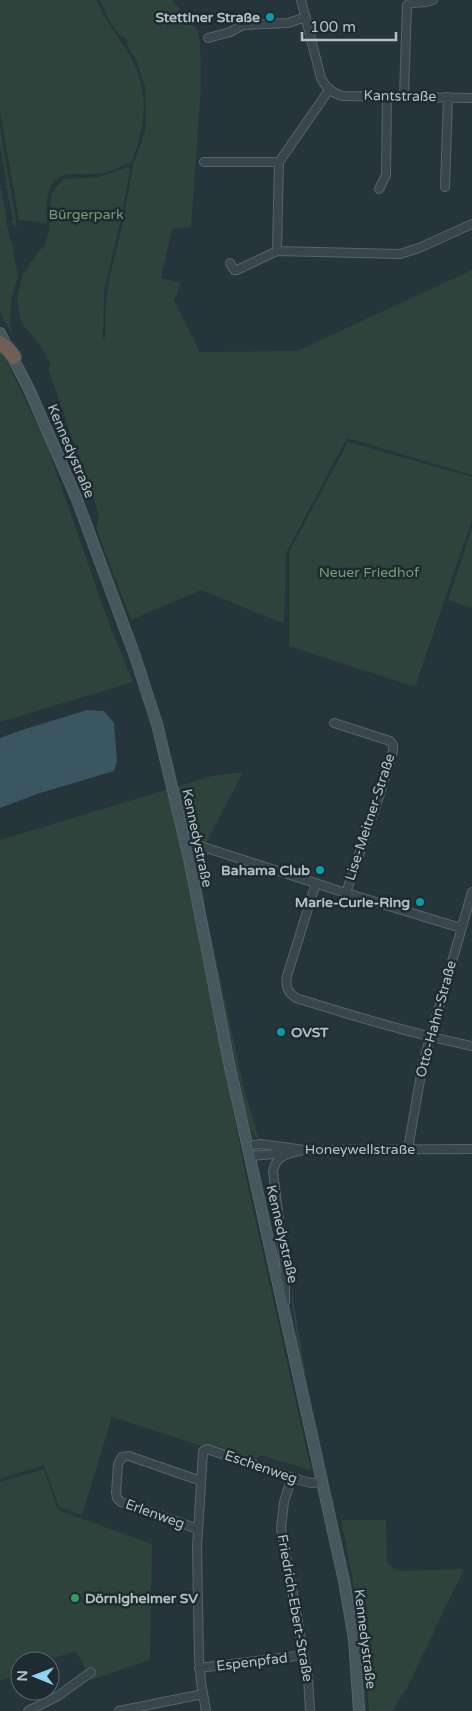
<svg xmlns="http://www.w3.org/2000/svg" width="472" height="1711" viewBox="0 0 472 1711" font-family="'Varela Round',sans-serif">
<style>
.green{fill:#2d433c}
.water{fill:#3a5661}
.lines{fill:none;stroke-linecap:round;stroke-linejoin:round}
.street-casing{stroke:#57646a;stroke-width:10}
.secondary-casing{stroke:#57646a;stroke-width:12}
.highway-casing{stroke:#445157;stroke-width:16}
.street{stroke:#39464c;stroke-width:8}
.secondary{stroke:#47575e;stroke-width:10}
.highway{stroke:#715f56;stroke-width:14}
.culture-dot{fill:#0f9aa8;stroke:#1e2b31;stroke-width:2}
.leisure-dot{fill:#2e9e5b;stroke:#1e2b31;stroke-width:2}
.labels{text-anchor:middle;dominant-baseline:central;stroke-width:5;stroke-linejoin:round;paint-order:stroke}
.poi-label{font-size:14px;font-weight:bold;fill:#b5c1c7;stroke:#1e2b31;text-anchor:end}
.street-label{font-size:14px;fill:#b5c1c7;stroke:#1e2b31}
.park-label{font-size:14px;fill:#779b74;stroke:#1e2b31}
</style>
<rect width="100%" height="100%" fill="#25353b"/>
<path class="green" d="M0,0H97C103,17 114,31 124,46C150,83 148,123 131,163C120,166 112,172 101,173C91,175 83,174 73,174C45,174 46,203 47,223L19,220L0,112Z
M100,0H172L196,28L200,39L201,85L191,227L172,229L161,278L181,283L174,301L200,352L297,351L472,270V475L347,438L286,553L284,624L201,590L131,620L96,528L99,515L48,368L51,364L39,344L24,326L21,321L17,299L22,277L31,262L44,245L48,236L50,223L51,195L56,187L64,179L99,177L128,167L130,169L122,214L104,291L103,339L105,338V312L109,280L122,227L133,165L145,132L146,122L145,87L137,62L127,45L128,42L124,37L120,36L110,22Z
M0,127L17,227H14L13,223H11V221L13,220L7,189L5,186L7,185L3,163H1V161L2,158L0,147Z
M0,185L1,191H3L2,194L6,216H7L6,219L10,240L12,242L18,277L13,292L11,305L10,325L14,338L0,312Z
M0,352L5,357L47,446L111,629L133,682L0,722Z
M348,442L472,477V520L415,687L289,646V552Z
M472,528V608L448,600Z
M243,772L199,857L205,908L244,1089L259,1140L254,1135L250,1128L202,906V889L197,861L187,881L246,1177L311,1470L259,1455L255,1463L112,1417L82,1515L59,1507L44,1465L0,1479V840L212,776Z
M292,1292L306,1377L355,1601L364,1666L366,1711H363L358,1639L353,1608L300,1357L291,1301Z
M44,1469L58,1510L152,1544L150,1660L91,1680L76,1651L54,1658L52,1656L42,1661H20V1672L0,1681V1482Z
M341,1520H386L387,1560L389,1565L399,1571L464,1569L407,1688L392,1711H369C365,1646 354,1584 341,1520Z"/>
<path class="water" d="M87,710L104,711L114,723L117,761L114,771L40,793L0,808V738L25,729Z"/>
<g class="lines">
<defs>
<path id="street" d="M301,0L321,78C326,88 332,93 343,96L472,98
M208,38L230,32L243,25L288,23L306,17
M404,96L407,5C414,0 424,5 433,0
M204,162H279
M445,187L448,97
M379,189L386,175L387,96
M277,251L279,162L329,90
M230,263L234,270H237L277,251L400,254L419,248L472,224
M334,723L390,741L393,745V751L379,797L346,893
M185,841L346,893L461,928
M193,870L197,854L207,849
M316,883L287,976C285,987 288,992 296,998C354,1016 413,1034 472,1046
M248,1146L261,1144L304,1150L472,1149
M408,1149L423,1063L472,892
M250,1156L286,1153
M285,1302V1271L273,1171C276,1156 286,1154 300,1151
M292,1477L284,1502L281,1528L308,1678L310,1711
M198,1529L121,1502L117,1498L116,1493L118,1464L122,1457L129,1456L201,1481
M199,1668L304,1655
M28,1711L58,1696L91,1672
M119,1711L203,1694
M206,1711L201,1682L199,1659L197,1548L203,1451L207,1449L299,1480L311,1483L323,1482"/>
<path id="secondary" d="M0,333L29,389L76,497L135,656L157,724L189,858L229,1063L344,1581L354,1639L359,1711"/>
<path id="highway" d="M0,343L8,349L14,357"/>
</defs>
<use href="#street" class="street-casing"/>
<use href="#secondary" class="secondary-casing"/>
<use href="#highway" class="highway-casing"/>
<use href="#street" class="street"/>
<use href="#secondary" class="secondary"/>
<use href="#highway" class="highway"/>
</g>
<g class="culture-dot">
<circle cx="270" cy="17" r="5"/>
<circle cx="320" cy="870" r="5"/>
<circle cx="420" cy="902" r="5"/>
<circle cx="281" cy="1032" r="5"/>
</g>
<circle class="leisure-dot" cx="75" cy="1598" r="5"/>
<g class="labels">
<g class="poi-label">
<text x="260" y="17">Stettiner Straße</text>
<text x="310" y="870">Bahama Club</text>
<text x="410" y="902">Marie-Curie-Ring</text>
<text x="291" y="1032" text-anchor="start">OVST</text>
<text x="85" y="1598" text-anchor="start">Dörnigheimer SV</text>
</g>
<g class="street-label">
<text transform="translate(400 96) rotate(1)">Kantstraße</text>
<text transform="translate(71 451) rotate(67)">Kennedystraße</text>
<text transform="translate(370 817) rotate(-72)">Lise-Meitner-Straße</text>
<text transform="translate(197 838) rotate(78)">Kennedystraße</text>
<text transform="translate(436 1019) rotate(-75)">Otto-Hahn-Straße</text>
<text x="360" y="1149">Honeywellstraße</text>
<text transform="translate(282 1234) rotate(77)">Kennedystraße</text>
<text transform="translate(261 1467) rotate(19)">Eschenweg</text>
<text transform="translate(155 1514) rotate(20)">Erlenweg</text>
<text transform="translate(295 1608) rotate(80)">Friedrich-Ebert-Straße</text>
<text transform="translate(365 1639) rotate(83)">Kennedystraße</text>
<text transform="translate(252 1662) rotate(-7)">Espenpfad</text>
</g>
<g class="park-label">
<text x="86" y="214">Bürgerpark</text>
<text x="369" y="572">Neuer Friedhof</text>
</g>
</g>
<g transform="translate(35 1676) rotate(271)"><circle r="24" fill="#1e2b31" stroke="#5a676d"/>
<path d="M0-4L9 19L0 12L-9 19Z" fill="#90d2f0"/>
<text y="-8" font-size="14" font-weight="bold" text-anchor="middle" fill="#b5c1c7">N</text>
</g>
<path d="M302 32v8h94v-8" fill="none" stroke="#b5c1c7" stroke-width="2.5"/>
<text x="310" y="32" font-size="15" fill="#b5c1c7" stroke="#1e2b31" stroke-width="4" paint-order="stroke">100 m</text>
</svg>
